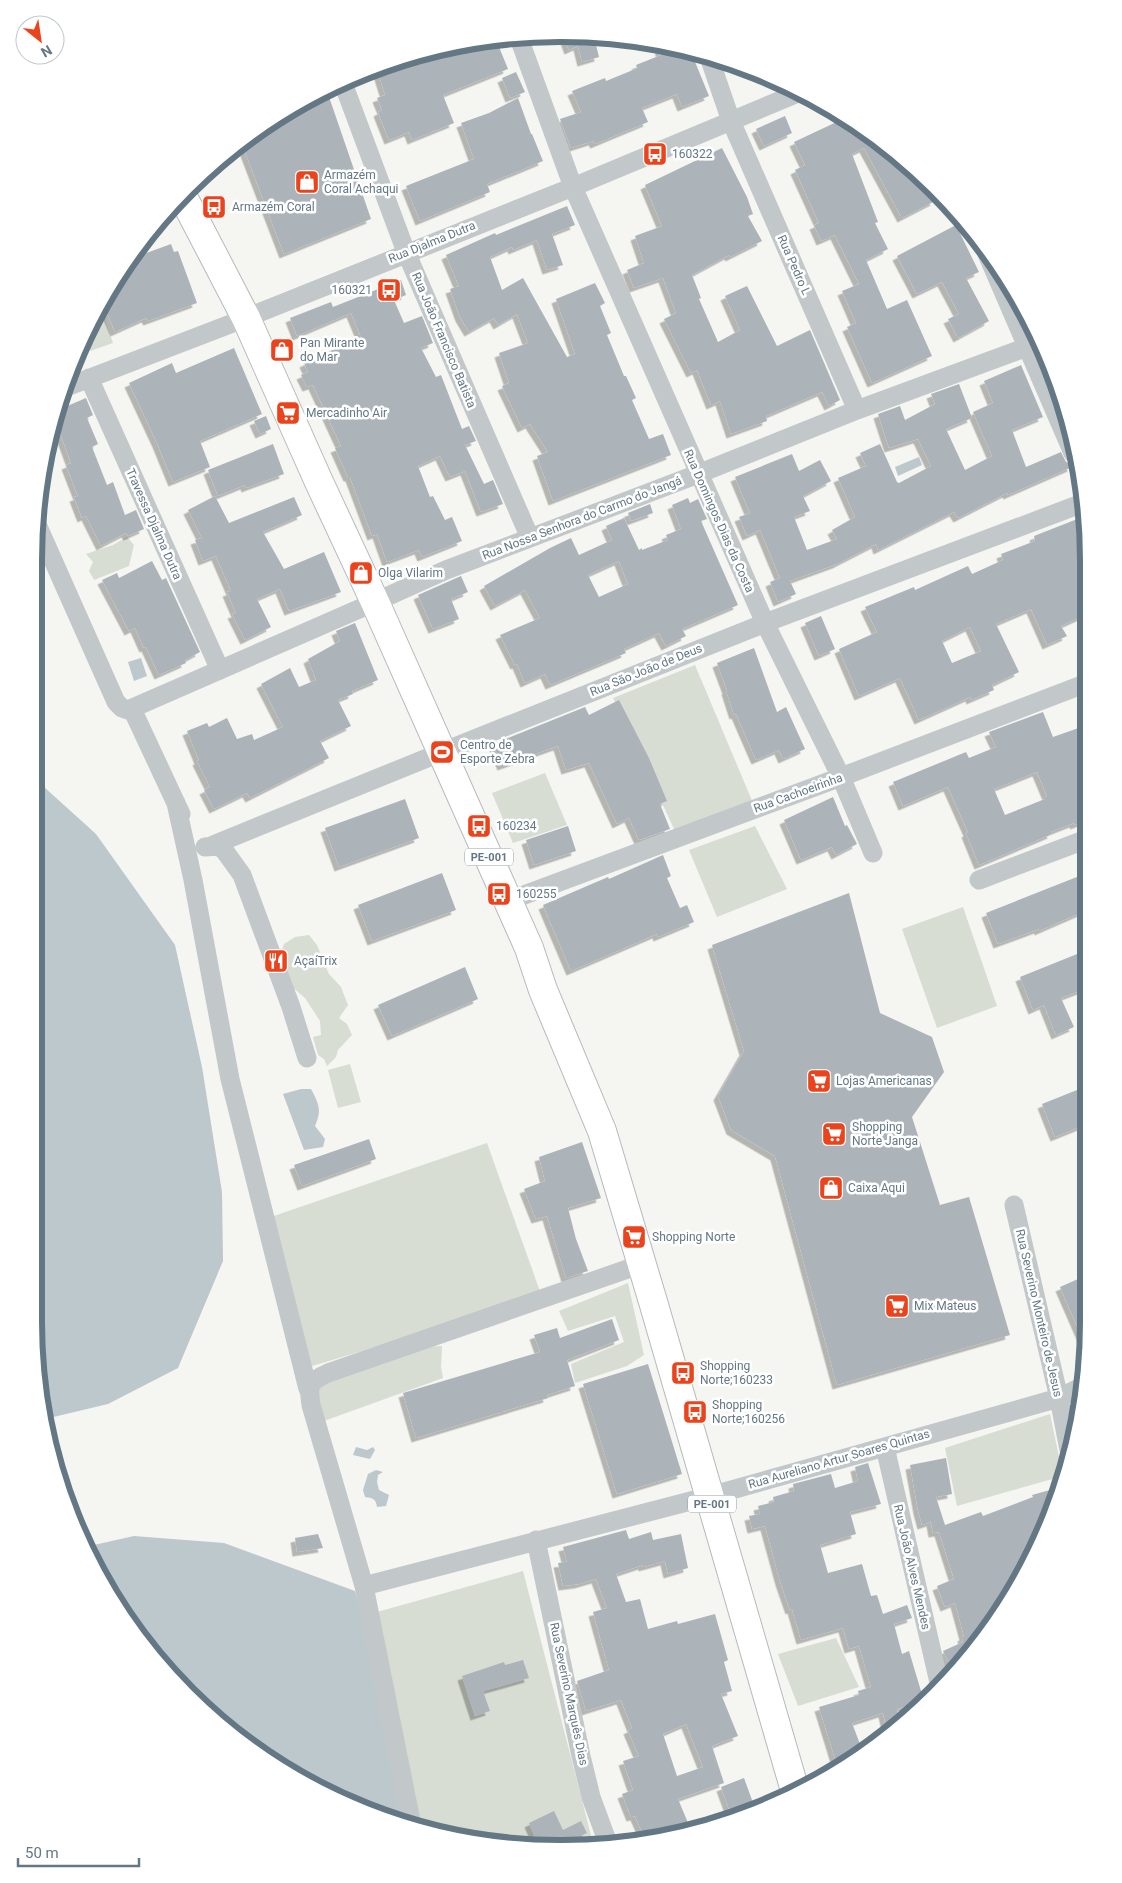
<svg xmlns="http://www.w3.org/2000/svg" width="1122" height="1883" viewBox="0 0 1122 1883" font-family="Roboto,sans-serif">
<style>
.green{fill:#d7ddd2}
.water{fill:#bcc8cc}
.building{fill:#acb4b9;fill-rule:evenodd;filter:url(#shadow)}
.lines{fill:none;stroke-linecap:round;stroke-linejoin:round}
.primary-casing{stroke:#b5babd;stroke-width:30}
.street{stroke:#c2c7c9;stroke-width:19}
.primary{stroke:#fff;stroke-width:28}
.labels{text-anchor:middle;dominant-baseline:central;stroke-width:5;stroke-linejoin:round;paint-order:stroke}
.shield{fill:#fff;stroke:#92a0a9;stroke-width:1}
.shield-label{font-size:11px;font-weight:bold;fill:#637784}
.poi-label{font-size:12px;fill:#637784;stroke:#fff;text-anchor:start}
.street-label{font-size:12px;fill:#637784;stroke:#fff}
.rim{fill:none;stroke:#637784;stroke-width:6}
</style>
<defs>
<filter id="shadow"><feDropShadow dx="-4.5" dy="4.5" stdDeviation="0" flood-color="#0004"/></filter>
</defs>
<rect width="100%" height="100%" fill="#f5f5f1"/>
<path class="green" d="M99,315V318L104,317L113,343L90,351L86,342Z
M127,537L134,545L129,566L94,580L89,571L93,562L86,554L113,545Z
M695,665L753,803L675,831L613,698Z
M545,773L567,825L513,843L492,793Z
M755,826L787,889L717,917L689,850Z
M963,907L997,1006L937,1028L902,929Z
M309,935L317,945L329,974L341,987L348,1005L339,1018L347,1024L352,1035L338,1050L336,1057L327,1066L324,1059L318,1055L313,1037L321,1035L320,1021L305,998L284,980L279,959L284,944L295,937Z
M350,1064L361,1102L338,1108L328,1070Z
M487,1143L542,1297L299,1370L265,1219Z
M628,1283L644,1355L627,1366L575,1383L571,1364L624,1342L615,1316L568,1331L559,1311Z
M442,1346L441,1367L443,1378L324,1421L313,1384L423,1347Z
M1050,1414L1063,1476L957,1506L945,1448Z
M523,1571L594,1847L561,1849L492,1845L416,1827L377,1612Z
M836,1638L859,1687L798,1706L778,1654Z"/>
<path class="water" d="M919,457L922,465L898,476L895,467Z
M141,658L147,676L134,681L128,662Z
M36,776L44,787L96,834L175,945L202,1067L222,1192L223,1261L178,1368L108,1404L45,1419L38,1391Z
M301,1089H311C319,1104 322,1110 315,1126L325,1139L323,1147L304,1150L283,1094Z
M356,1447L367,1450L373,1447L375,1450L370,1459L353,1455Z
M376,1470L383,1472L378,1475L377,1482L379,1490L389,1495L386,1506L377,1507C376,1499 373,1498 365,1497L363,1490L368,1474Z
M134,1536L224,1543L355,1591L381,1683L411,1826L392,1821L328,1795L240,1740L143,1643L88,1555L85,1547Z"/>
<path class="building" d="M563,34L603,38L595,41L599,57L582,62L578,46L569,50Z
M490,41L493,49L499,47L508,69L443,95L454,123L412,140L409,132L389,140L378,112L382,110L377,98L385,95L377,69L458,44Z
M658,43L691,52L709,96L682,107L677,94L642,108L648,122L595,144L593,141L571,148L560,119L581,112L572,91L605,78L606,81L633,70L637,68L636,65L661,55Z
M516,72L525,92L510,98L502,78Z
M327,91L371,219L284,254L242,144L268,122Z
M518,98L531,134H532L543,161L487,184L490,192L420,221L406,186L474,159L461,123L489,113Z
M785,116L792,133L764,146L756,129Z
M845,118L854,123L927,187L935,201L902,218L864,148L852,154L878,222L875,223L888,249L866,260L887,309L907,300L932,356L872,383L847,327L856,323L842,291L859,284L835,235L821,241L814,225L819,223L795,170L805,165L794,142Z
M722,148L747,197L753,214L748,216L762,241L730,257L729,255L692,275L701,298L699,299L718,342L740,330L725,296L747,286L777,346L810,330L840,400L829,406L822,392L766,416L767,421L731,434L720,401L711,405L697,370L691,373L664,319L676,313L663,278L634,288L627,270L644,263L635,236L662,226L645,185Z
M567,206L575,225L552,234L563,265L547,270L537,240L513,250L512,247L490,257L502,290L523,278L567,357L575,354L556,299L595,283L605,303L600,306L611,333L607,335L624,376H626L636,398L632,400L649,439L663,434L671,455L553,501L537,456L548,452L530,424L522,428L502,386L509,383L499,353L528,343L517,314L498,325L494,318L469,332L460,317L450,289L459,286L446,255L495,233L496,235Z
M956,225L979,272L966,278L989,321L958,338L948,319L959,314L942,282L917,294L897,256Z
M171,244L174,252L178,251L197,303L148,321L146,318L115,332L104,306L123,268L130,259Z
M401,280L406,295L394,300L404,323L422,316L433,343L421,348L436,377L441,375L462,429L469,426L476,441L465,445L484,484L493,480L503,504L481,512L465,471L450,477L440,456L418,466L430,497L433,496L445,520L452,517L462,541L422,557L419,550L387,562L377,534L372,536L350,477H348L335,448L341,446L313,385L307,387L301,375L308,372L304,363L361,337L351,313L297,336L290,318L331,302L333,307Z
M234,348L262,414L200,441L210,467L173,482L157,443L129,383L172,363L176,373Z
M1021,365L1043,417L1012,430L1026,467L1061,452L1066,462L1071,464L1072,467L1008,495L1007,493L958,518L954,512L878,550L876,544L837,564L790,581L796,594L778,602L770,582L780,578L761,532L760,530L747,536L739,517L750,513L735,477L792,454L799,471L820,460L831,481L803,496L810,511L794,517L807,550L837,539L832,530L855,517L838,478L866,466L860,453L880,444L897,482L899,483L931,466L918,439L889,448L878,414L900,406L905,420L935,404L931,394L959,384L972,418L946,429L965,470L992,456L973,412L993,403L984,381Z
M86,398L93,415L87,418L98,444L92,447L107,485L113,482L125,515L136,510L144,529L128,536L126,533L101,546L86,516L82,518L74,497L78,496L66,465L71,463L59,430L54,433L58,410Z
M266,416L271,429L260,434L254,421Z
M273,444L284,474L246,488L245,485L218,496L208,470Z
M215,496L229,523L294,497L302,515L263,532L284,569L324,552L341,592L289,611L280,589L257,599L271,627L245,640L232,614L236,613L227,592L231,591L216,556L203,561L195,540L202,538L188,510Z
M688,498L690,503L698,499L707,519L701,521L738,605L682,629L686,636L666,646L659,633L624,649L626,653L550,685L545,674L525,683L517,664L515,665L500,635L540,618L525,590L495,606L484,586L550,548L571,538L579,555L612,540L606,526L624,518L639,550L642,548V550L668,540L666,535L681,529L672,505ZM619,561L628,584L599,597L588,575Z
M650,504L653,513L631,521L628,513Z
M1085,516L1087,537L1077,541L1087,567V614L1061,626L1067,636L1047,645L1031,609L996,624L1019,672L992,685L994,690L971,700L970,697L919,720L900,678L859,696L839,649L877,632L865,607L914,587L915,590L968,566L972,574L1003,560L1001,554L1035,541L1034,536ZM970,627L981,651L952,663L942,641Z
M152,561L162,580L166,578L200,652L185,660L186,663L159,675L146,647L144,648L135,628L129,631L102,580L117,573L119,578Z
M461,576L468,592L451,599L459,619L433,629L418,595Z
M821,616L835,649L819,656L805,623Z
M355,623L378,680L352,691L353,694L338,700L351,726L320,741L329,758L250,798L247,793L214,809L204,790L210,787L197,761L199,760L187,731L207,723L209,727L227,718L237,739L252,734L254,740L283,727L261,684L290,668L299,687L316,680L308,659L340,641L336,631Z
M754,648L777,712L786,707L805,749L783,759L779,750L756,760L736,714L734,715L726,690H727L717,663Z
M619,700L649,758L667,801L660,804L670,829L639,840L629,818L617,824L589,763L566,770L558,746L502,766L493,744L585,707L589,715Z
M1043,712L1053,737L1087,725V820L1075,825L1074,823L1051,832L1052,834L979,865L966,833L968,832L948,787L903,806L893,782L966,752L969,758L996,747L989,732ZM1037,772L1047,796L1045,797V799L1005,815L994,789Z
M833,797L845,826L847,825L857,844L836,855L832,847L801,860L784,820Z
M405,799L419,838L339,867L325,828Z
M568,826L576,851L534,865L526,840Z
M663,855L671,876L667,878L680,908L687,905L694,922L658,937L657,934L571,971L543,905L608,877L609,879Z
M442,873L456,910L372,941L358,905Z
M1087,873V910L1039,931V929L998,944L986,913Z
M849,893L880,1013L932,1037L944,1072L912,1117L940,1205L969,1197L1010,1335L837,1385L775,1156L731,1130L718,1096L744,1051L712,945Z
M1087,950V988L1061,998L1074,1027L1056,1035L1044,1005L1033,1010L1020,977Z
M465,967L478,999L392,1036L378,1005Z
M1087,1086V1124L1055,1137L1042,1104Z
M369,1139L376,1159L302,1186L294,1165Z
M582,1142L601,1198L568,1208L576,1239L588,1271L566,1278L547,1216L536,1219L524,1189L545,1181L539,1157Z
M1087,1275V1349L1060,1287Z
M612,1319L619,1340L567,1360L575,1386L547,1395L548,1398L416,1438L403,1393L540,1352L534,1335L557,1328L560,1338Z
M648,1364L682,1474L617,1494L583,1384Z
M946,1458L952,1494L936,1497L945,1525L981,1512L983,1516L1033,1497L1032,1495L1061,1487L999,1615L958,1665L952,1668L943,1651L963,1642L962,1637L964,1636L955,1603L945,1607L937,1586L954,1579L939,1532L933,1533L931,1522L922,1525L918,1510L910,1465Z
M868,1463L881,1504L850,1512L856,1534L820,1545L828,1573L862,1564L871,1596L877,1595L883,1614L907,1605L912,1618L894,1624L902,1654L909,1651L924,1701L897,1709L900,1724L888,1735L883,1713L852,1723L863,1752L836,1762L819,1707L859,1695L858,1691L871,1687L859,1646L849,1649L843,1628L801,1640L792,1609L790,1610L780,1581L765,1526L752,1529L749,1516L760,1514L758,1506L774,1502L773,1497L794,1491L793,1484L831,1474L835,1488L858,1481L855,1467Z
M626,1530L629,1539L651,1532L653,1540L681,1534L688,1568L668,1574L665,1561L643,1567V1565L616,1574L626,1602L640,1599L648,1629L677,1621L678,1624L715,1614L728,1660L724,1662L732,1691L721,1694L738,1736L712,1746L724,1783L678,1799L691,1830L646,1841L635,1816L631,1817L622,1794L633,1790L623,1761L639,1756L628,1730L632,1728L621,1700L586,1711L577,1681L609,1670L593,1612L607,1608L596,1579L579,1584L563,1586L558,1563L567,1562L563,1547ZM686,1724L703,1767L677,1776L663,1734Z
M318,1534L323,1548L297,1552L295,1538Z
M523,1660L529,1678L483,1691L490,1711L475,1716L462,1676L504,1662L505,1665Z
M744,1778L756,1811L733,1820L721,1787Z
M554,1811L563,1830L581,1821L587,1833L555,1849L540,1848L529,1823Z"/>
<g class="lines">
<defs>
<path id="primary" d="M182,195L246,318L319,482L375,602L529,948L543,990L602,1131L654,1305L796,1794"/>
</defs>
<use href="#primary" class="primary-casing"/>
<path class="street" d="M519,38L573,187L765,623L841,777L873,853
M709,57L731,121L857,410
M343,83L406,252L530,538
M987,254L1073,453
M89,378L220,670
M64,388L246,318L573,187L798,93
M36,522L116,702L122,708L128,710L375,602L446,570L698,474L857,410L1038,343
M132,709L181,814
M176,803L193,880L230,1079L308,1389
M213,845L442,752L765,623L1083,503
M205,847L218,846L224,850L242,875L291,1007L307,1058
M979,880L1087,839
M508,901L841,777L1087,683
M1014,1205L1059,1398L1069,1450
M885,1447L940,1687
M536,1540L581,1756L591,1797L609,1846
M364,1586L710,1496L1059,1398L1081,1387
M412,1826L364,1586L311,1405C308,1384 309,1382 328,1373L642,1264"/>
<use href="#primary" class="primary"/>
</g>
<defs>
<symbol id="bus-square" viewBox="-11 -11 22 22"><rect x="-9" y="-9" width="18" height="18" rx="4" fill="#eb431c" stroke="#fff"/><path d="M-5-6H5V4H4V6H2V4H-2V6H-4V4H-5ZM-3.5-4V0h7V-4ZM-3.5 1.2v1.5H-2V1.2ZM2 1.2v1.5H3.5V1.2Z" fill="#fff"/></symbol>
<symbol id="shop-square" viewBox="-11 -11 22 22"><rect x="-9" y="-9" width="18" height="18" rx="4" fill="#eb431c" stroke="#fff"/><path d="M-5-2.5h2.3a2.7 3.5 0 0 1 5.4 0H5L5.5 6h-11ZM-1.5-2.5h3a1.5 2.3 0 0 0-3 0Z" fill="#fff"/></symbol>
<symbol id="supermarket-square" viewBox="-11 -11 22 22"><rect x="-9" y="-9" width="18" height="18" rx="4" fill="#eb431c" stroke="#fff"/><path d="M-6-5.5h2.5l.6 2H6L4.5 2H-2.5L-4.4-4H-6ZM-1.5 3.2a1.3 1.3 0 1 0 .1 0ZM3 3.2a1.3 1.3 0 1 0 .1 0Z" fill="#fff"/></symbol>
<symbol id="stadium-square" viewBox="-11 -11 22 22"><rect x="-9" y="-9" width="18" height="18" rx="4" fill="#eb431c" stroke="#fff"/><path d="M0-5a6.5 5 0 1 0 0 10a6.5 5 0 1 0 0-10ZM-3.5-1.8h7v3.6h-7Z" fill="#fff"/></symbol>
<symbol id="restaurant-square" viewBox="-11 -11 22 22"><rect x="-9" y="-9" width="18" height="18" rx="4" fill="#eb431c" stroke="#fff"/><path d="M-5-6h1v4h1v-4h1v4h1v-4h1v5L-1.5 .5V6h-2V.5L-5-1ZM5-6V6H3V1.5H1.5Q1.5-4 5-6Z" fill="#fff"/></symbol>
</defs>
<g fill-rule="evenodd">
<use href="#bus-square" x="641" y="140" width="28" height="28"/>
<use href="#shop-square" x="293" y="168" width="28" height="28"/>
<use href="#bus-square" x="200" y="193" width="28" height="28"/>
<use href="#bus-square" x="375" y="276" width="28" height="28"/>
<use href="#shop-square" x="268" y="336" width="28" height="28"/>
<use href="#supermarket-square" x="274" y="399" width="28" height="28"/>
<use href="#shop-square" x="347" y="559" width="28" height="28"/>
<use href="#stadium-square" x="428" y="738" width="28" height="28"/>
<use href="#bus-square" x="465" y="812" width="28" height="28"/>
<use href="#bus-square" x="485" y="880" width="28" height="28"/>
<use href="#restaurant-square" x="262" y="947" width="28" height="28"/>
<use href="#supermarket-square" x="805" y="1067" width="28" height="28"/>
<use href="#supermarket-square" x="820" y="1120" width="28" height="28"/>
<use href="#shop-square" x="817" y="1174" width="28" height="28"/>
<use href="#supermarket-square" x="620" y="1223" width="28" height="28"/>
<use href="#supermarket-square" x="883" y="1292" width="28" height="28"/>
<use href="#bus-square" x="669" y="1359" width="28" height="28"/>
<use href="#bus-square" x="681" y="1398" width="28" height="28"/>
</g>
<g class="labels">
<g class="shield">
<rect x="465" y="848.5" width="48" height="17" rx="4"/>
<rect x="688" y="1495.5" width="48" height="17" rx="4"/>
</g>
<g class="shield-label">
<text x="489" y="857">PE-001</text>
<text x="712" y="1504">PE-001</text>
</g>
<g class="poi-label">
<text x="672" y="154">160322</text>
<text x="324" y="175">Armazém<tspan x="324" dy="14">Coral Achaqui</tspan></text>
<text x="232" y="207">Armazém Coral</text>
<text x="372" y="290" text-anchor="end">160321</text>
<text x="300" y="343">Pan Mirante<tspan x="300" dy="14">do Mar</tspan></text>
<text x="306" y="413">Mercadinho Air</text>
<text x="378" y="573">Olga Vilarim</text>
<text x="460" y="745">Centro de<tspan x="460" dy="14">Esporte Zebra</tspan></text>
<text x="496" y="826">160234</text>
<text x="516" y="894">160255</text>
<text x="294" y="961">AçaíTrix</text>
<text x="836" y="1081">Lojas Americanas</text>
<text x="852" y="1127">Shopping<tspan x="852" dy="14">Norte Janga</tspan></text>
<text x="848" y="1188">Caixa Aqui</text>
<text x="652" y="1237">Shopping Norte</text>
<text x="914" y="1306">Mix Mateus</text>
<text x="700" y="1366">Shopping<tspan x="700" dy="14">Norte;160233</tspan></text>
<text x="712" y="1405">Shopping<tspan x="712" dy="14">Norte;160256</tspan></text>
</g>
<g class="street-label">
<text transform="translate(432 242) rotate(-22)">Rua Djalma Dutra</text>
<text transform="translate(794 265) rotate(66)">Rua Pedro L</text>
<text transform="translate(444 340) rotate(67)">Rua João Francisco Batista</text>
<text transform="translate(582 518) rotate(-21)">Rua Nossa Senhora do Carmo do Jangá</text>
<text transform="translate(719 521) rotate(66)">Rua Domingos Dias da Costa</text>
<text transform="translate(154 524) rotate(66)">Travessa Djalma Dutra</text>
<text transform="translate(646 670) rotate(-22)">Rua São João de Deus</text>
<text transform="translate(798 793) rotate(-20)">Rua Cachoeirinha</text>
<text transform="translate(1039 1313) rotate(77)">Rua Severino Monteiro de Jesus</text>
<text transform="translate(839 1459) rotate(-16)">Rua Aureliano Artur Soares Quintas</text>
<text transform="translate(912 1567) rotate(77)">Rua João Alves Mendes</text>
<text transform="translate(569 1694) rotate(78)">Rua Severino Marquês Dias</text>
</g>
</g>
<path d="M0 0H1122V1883H0ZM560 42H562A518 518 0 0 1 1080 560V1322A518 518 0 0 1 562 1840H560A518 518 0 0 1 42 1322V560A518 518 0 0 1 560 42Z" fill="#fff" fill-rule="evenodd"/>
<path class="rim" d="M560 42H562A518 518 0 0 1 1080 560V1322A518 518 0 0 1 562 1840H560A518 518 0 0 1 42 1322V560A518 518 0 0 1 560 42Z"/>
<g transform="translate(40 40) rotate(150)"><circle r="24" fill="#ffffff" stroke="#c1c9ce"/>
<path d="M0-4L9 19L0 12L-9 19Z" fill="#eb431c"/>
<text y="-8" font-size="14" font-weight="bold" text-anchor="middle" fill="#637784">N</text>
</g>
<path d="M18 1858v8h121v-8" fill="none" stroke="#637784" stroke-width="2.5"/>
<text x="25" y="1858" font-size="15" fill="#637784" stroke="#ffffff" stroke-width="4" paint-order="stroke">50 m</text>
</svg>
